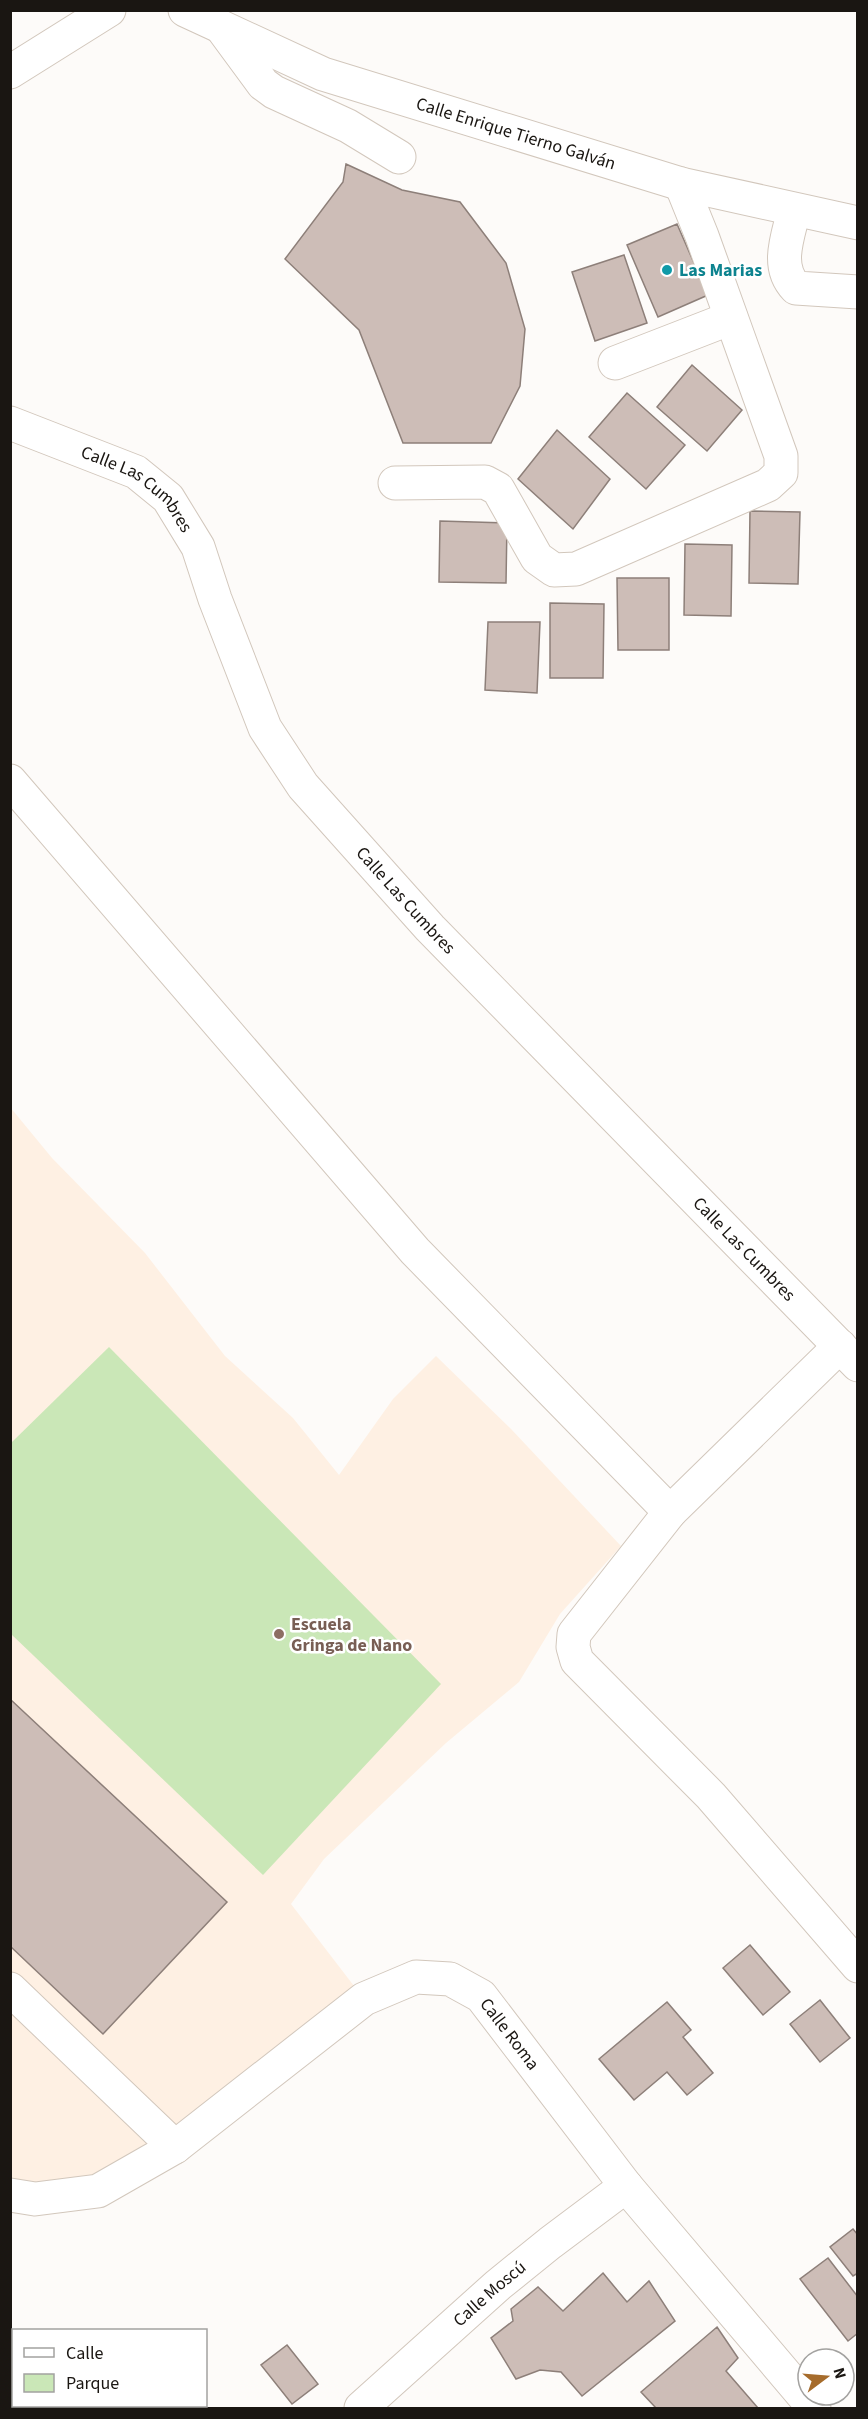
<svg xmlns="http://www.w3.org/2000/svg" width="868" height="2419" viewBox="0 0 868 2419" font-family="'Source Sans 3',sans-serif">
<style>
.built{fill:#fef0e3}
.green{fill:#cae7b7}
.building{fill:#cdbdb7;stroke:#8d7f79;stroke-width:1.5}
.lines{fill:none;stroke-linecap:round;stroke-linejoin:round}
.minor-casing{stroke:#d2c7bc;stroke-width:35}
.minor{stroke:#fff;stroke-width:33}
.culture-dot{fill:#0f9aa8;stroke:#fff;stroke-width:2}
.education-dot{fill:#8d6e63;stroke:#fff;stroke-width:2}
.labels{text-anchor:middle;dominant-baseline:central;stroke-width:5;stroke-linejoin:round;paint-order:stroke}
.street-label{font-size:18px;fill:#1a1612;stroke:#fff}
.culture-label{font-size:18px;font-weight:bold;fill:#0d838f;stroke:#fff;text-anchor:start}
.education-label{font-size:18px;font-weight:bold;fill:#785e54;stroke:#fff;text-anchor:start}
</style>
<rect width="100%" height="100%" fill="#fdfbf9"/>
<path class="built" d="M10,1107L52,1158L145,1253L225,1356L293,1418L339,1475L393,1399L436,1356L512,1430L621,1546L560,1614L519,1682L446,1743L324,1859L291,1904L364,1999L98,2191L10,2195Z"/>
<path class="green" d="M109,1347L441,1684L263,1875L11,1634V1443Z"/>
<path class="building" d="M346,164L402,190L460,202L506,263L525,329L520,386L491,443H403L359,330L285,259L343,182Z
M677,224L708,295L658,317L627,245Z
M624,255L647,323L595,341L572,272Z
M692,365L742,410L707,451L657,407Z
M627,393L685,445L646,489L589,437Z
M557,430L610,479L573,529L518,479Z
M750,511L800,512L798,584L749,583Z
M440,521L507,523L506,583L439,582Z
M685,544L732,545L731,616L684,615Z
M617,578H669V650H618Z
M550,603L604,604L603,678H550Z
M488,622H540L537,693L485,690Z
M10,1699L227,1902L103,2034L10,1946Z
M750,1945L790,1992L763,2015L723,1968Z
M820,2000L850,2038L820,2062L790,2024Z
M667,2002L691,2030L683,2037L713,2073L687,2095L667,2072L634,2100L599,2059Z
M853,2229L858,2235V2273L853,2276L830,2247Z
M828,2258L858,2297V2333L848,2341L800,2279Z
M603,2273L627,2302L649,2281L675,2321L582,2396L561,2372L540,2370L516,2379L491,2338L513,2321L511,2309L538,2287L563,2311Z
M717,2327L738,2358L726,2371L758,2408H656L641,2392Z
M287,2345L318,2384L292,2404L261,2365Z"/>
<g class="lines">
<defs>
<g id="minor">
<path id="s1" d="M185,10L323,74L681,184L858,223"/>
<path d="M224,31L263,84L274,92L348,126L399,157"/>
<path d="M10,72L109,10"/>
<path d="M794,210C788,237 775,266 796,288L858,292"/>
<path d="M615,363L731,318"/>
<path id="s2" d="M10,423L136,472L168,498L198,547L215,599L265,728L303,786L430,928L858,1365"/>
<path d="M395,483L485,482L498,489L537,558L554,570L576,569L768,485L781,473V456L702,236L681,184"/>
<path d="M10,781L415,1251L670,1512"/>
<path d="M840,1346L670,1512L574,1634L573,1647L577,1661L711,1796L858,1966"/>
<path d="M10,1989L175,2147"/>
<path id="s3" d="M10,2195L35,2199L98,2191L175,2147L364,1999L416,1977L450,1979L481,1996L626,2186L814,2408"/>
<path id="s4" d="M361,2408L498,2285L550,2243L626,2186"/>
</g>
</defs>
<use href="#minor" class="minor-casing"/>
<use href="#minor" class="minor"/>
</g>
<circle class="culture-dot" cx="667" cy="270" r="6"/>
<circle class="education-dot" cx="279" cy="1634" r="6"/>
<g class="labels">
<g class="street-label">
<text stroke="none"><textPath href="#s1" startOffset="354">Calle Enrique Tierno Galván</textPath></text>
<text stroke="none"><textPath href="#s2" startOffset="146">Calle Las Cumbres</textPath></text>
<text stroke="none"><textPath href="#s2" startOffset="650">Calle Las Cumbres</textPath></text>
<text stroke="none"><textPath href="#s2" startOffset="1136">Calle Las Cumbres</textPath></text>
<text stroke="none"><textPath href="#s3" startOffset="591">Calle Roma</textPath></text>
<text stroke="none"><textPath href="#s4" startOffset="172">Calle Moscú</textPath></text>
</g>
<g class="culture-label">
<text x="679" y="270">Las Marias</text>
</g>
<g class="education-label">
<text x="291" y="1624">Escuela<tspan x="291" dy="21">Gringa de Nano</tspan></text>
</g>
</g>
<rect width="868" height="2419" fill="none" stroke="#1a1612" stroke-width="24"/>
<rect x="12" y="2329" width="195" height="78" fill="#ffffff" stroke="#a3a2a0" stroke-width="1.5"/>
<rect x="24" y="2348" width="30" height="9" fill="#ffffff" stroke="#a3a2a0" stroke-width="1.5"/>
<text x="66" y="2359" font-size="18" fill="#1a1612">Calle</text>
<rect x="24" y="2374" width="30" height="18" fill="#cae7b7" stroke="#a3a2a0" stroke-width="1.5"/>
<text x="66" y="2389" font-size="18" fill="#1a1612">Parque</text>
<g transform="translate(826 2377) rotate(74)"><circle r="28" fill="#ffffff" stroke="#a3a2a0" stroke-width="1.5"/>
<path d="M0-4.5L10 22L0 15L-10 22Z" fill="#a66c2c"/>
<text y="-9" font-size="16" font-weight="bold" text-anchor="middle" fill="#1a1612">N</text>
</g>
</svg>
